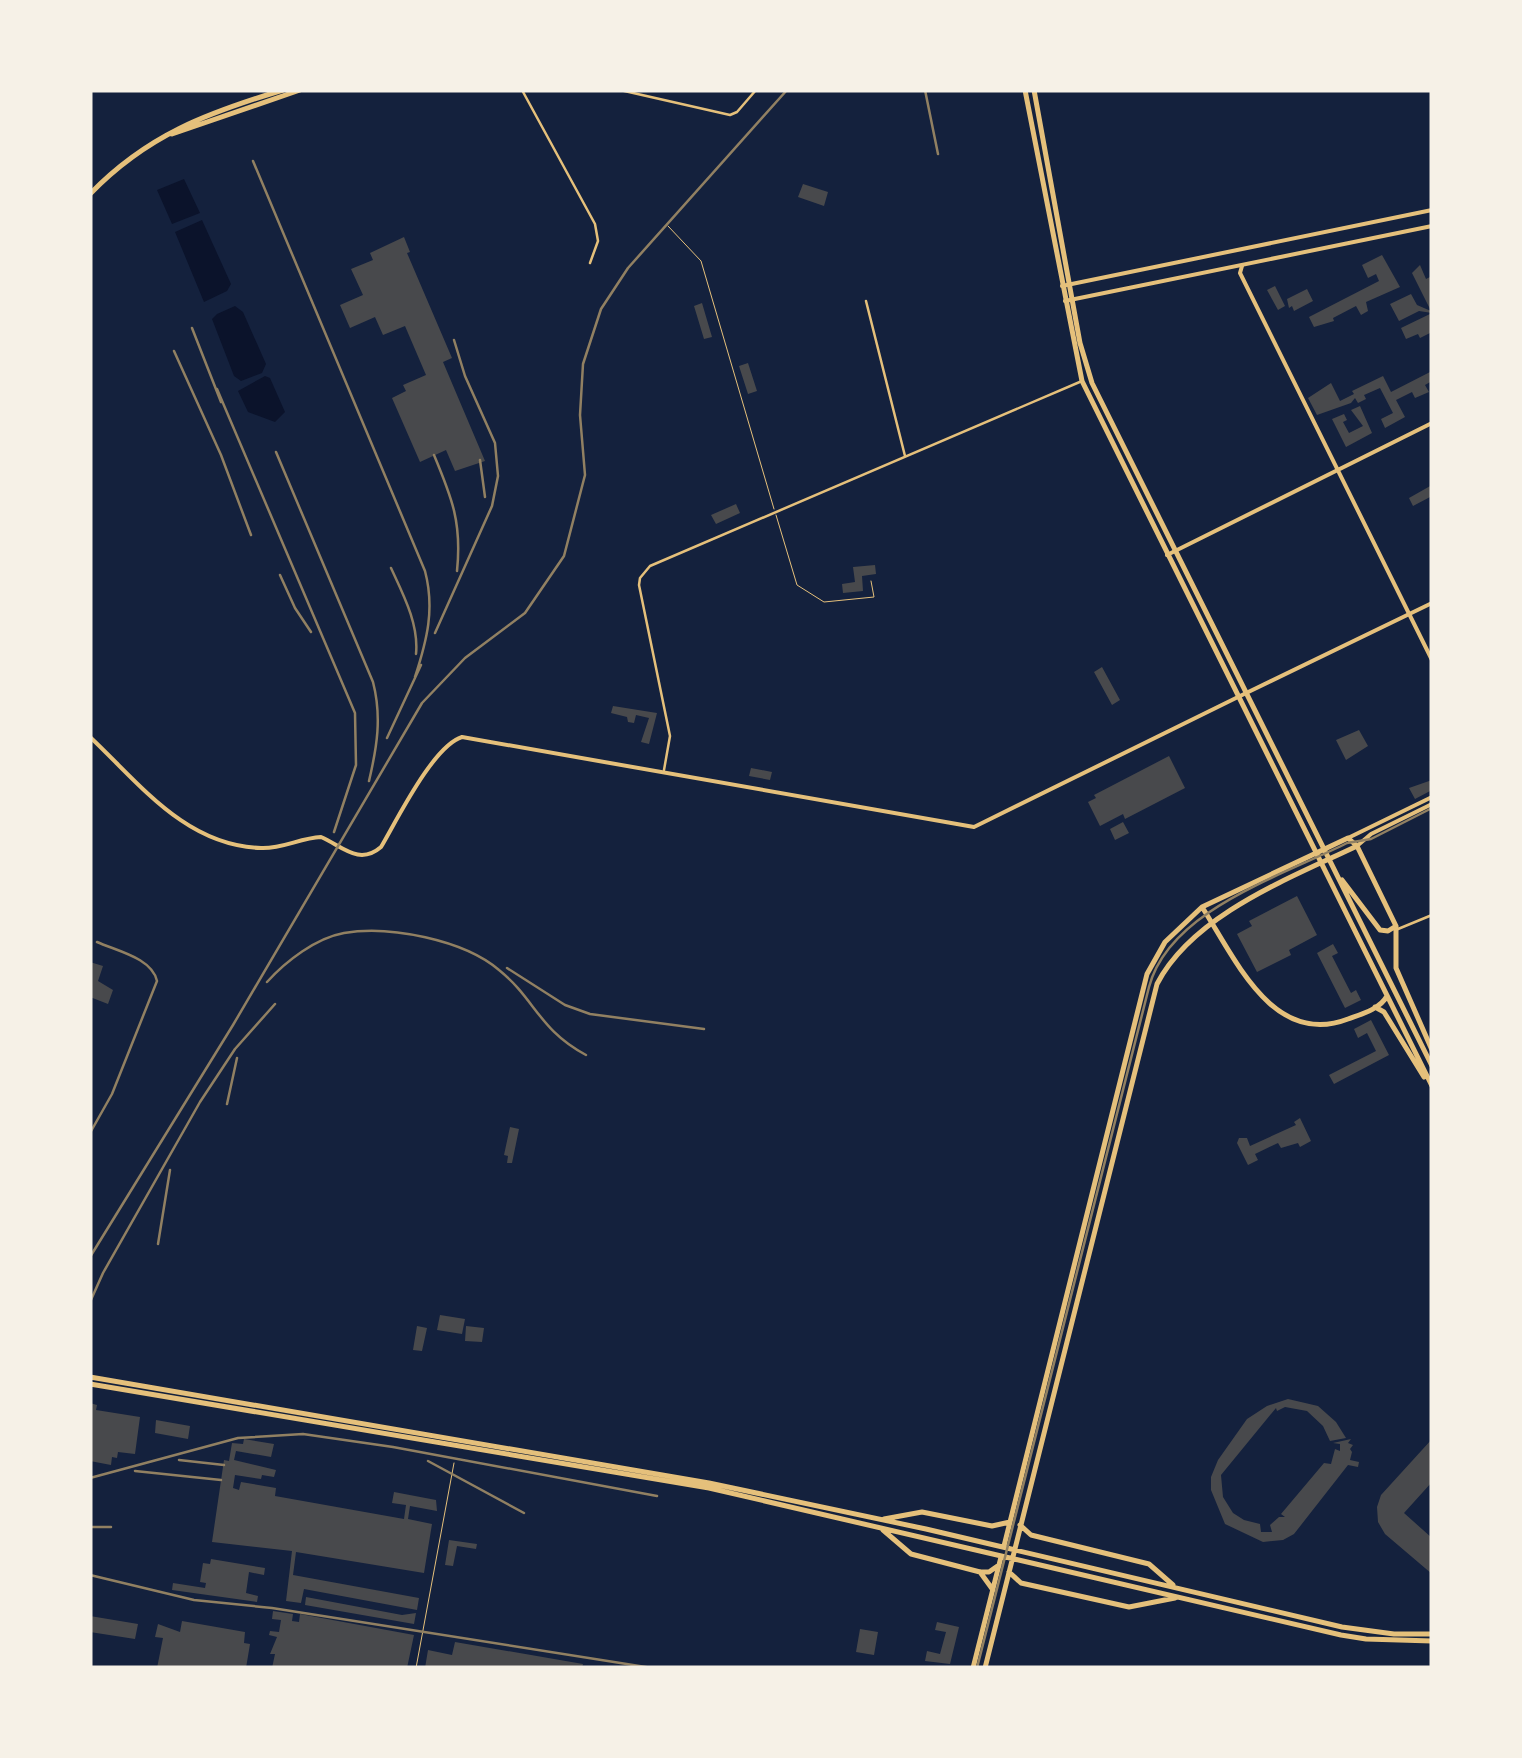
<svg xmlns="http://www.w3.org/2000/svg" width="1522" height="1758" viewBox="0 0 1522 1758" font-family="Ubuntu,sans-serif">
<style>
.water{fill:#0b132b}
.building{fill:#48494c}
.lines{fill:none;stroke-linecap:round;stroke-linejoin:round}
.service{stroke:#e5c07b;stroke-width:1}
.minor{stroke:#e5c07b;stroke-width:2.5}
.tertiary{stroke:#e5c07b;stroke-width:4}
.secondary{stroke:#e5c07b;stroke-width:4}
.primary{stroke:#e5c07b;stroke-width:5}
.tram{stroke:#918062;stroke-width:2.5}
.rail{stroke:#918062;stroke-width:2.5}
</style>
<rect width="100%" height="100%" fill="#14213d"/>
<path class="water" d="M184,179L200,213L172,224L157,190Z
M202,220L231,284L227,291L204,302L175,232Z
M235,306L243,312L266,364L262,373L241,381L234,376L212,319L217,314Z
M265,376L270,378L285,412L275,422L248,412L238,391Z"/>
<path class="building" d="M803,184L828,192L824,206L798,197Z
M404,237L410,252L407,253L452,358L443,362L485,461L455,471L446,450L420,462L392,398L406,391L403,385L426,375L405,326L383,335L375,317L350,328L340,305L363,295L351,269L373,260L370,253Z
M1382,255L1400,287L1366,302L1368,311L1361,315L1356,306L1333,318L1334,321L1314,327L1309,317L1379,281L1376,274L1368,278L1362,265Z
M1420,265L1426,279L1432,276V332L1420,338L1418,334L1406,339L1401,328L1432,313L1419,311L1399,321L1390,304L1411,294L1417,305L1431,311L1412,273Z
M1275,286L1285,306L1278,310L1267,290Z
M1307,289L1313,301L1294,311L1292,306L1289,308L1287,299Z
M702,303L712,337L704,339L694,306Z
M748,363L757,391L748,394L739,366Z
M1432,371V381L1425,385L1429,392L1415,398L1412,392L1396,400L1405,417L1385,428L1381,419L1393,413L1380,388L1364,395L1366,399L1358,403L1355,398L1351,403L1317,415L1308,398L1331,383L1340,401L1354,394L1352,391L1383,376L1391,392Z
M1360,406L1372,433L1346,447L1332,419L1344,414L1347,420L1343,422L1349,433L1363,426L1351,410Z
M1432,485V496L1413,506L1409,498Z
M736,504L740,513L716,524L711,515Z
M875,565L876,574L862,576L863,591L843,593L842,584L855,582L853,567Z
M1102,667L1120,700L1112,705L1094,672Z
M613,706L657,713L649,744L641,742L649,718L636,715L634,723L628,722L627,717L611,713Z
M1359,730L1368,746L1346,760L1336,740Z
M1169,756L1185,788L1125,819L1123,814L1100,826L1088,802L1096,798L1094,795Z
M751,768L772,772L770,780L749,776Z
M1432,780V790L1415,799L1409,788Z
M1123,822L1129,833L1115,840L1110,829Z
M1297,896L1317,935L1289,950L1291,955L1257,972L1237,934L1252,926L1249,921Z
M1333,944L1338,953L1332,956L1351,993L1356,990L1361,1000L1345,1008L1317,953Z
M90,962L103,966L98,981L113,990L108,1004L90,997Z
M1371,1020L1389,1055L1334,1084L1329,1075L1376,1051L1367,1033L1358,1038L1354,1029Z
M1300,1118L1311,1141L1300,1147L1298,1143L1281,1148L1278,1143L1255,1154L1258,1160L1248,1165L1237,1143L1239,1138H1247L1250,1146L1296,1125L1294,1122Z
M510,1127L519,1129L512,1163H507L508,1156L504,1155Z
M440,1315L465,1319L462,1334L437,1330Z
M417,1326L427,1328L422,1351L413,1350Z
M466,1326L484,1328L482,1342L465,1341Z
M1288,1399L1318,1406L1336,1422L1346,1438L1330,1441L1323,1426L1307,1411L1285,1407L1277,1411L1276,1408L1221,1475L1223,1497L1233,1513L1244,1520L1260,1524L1261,1532H1272L1270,1525L1279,1517H1285L1281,1514L1324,1463L1331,1464L1335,1449L1340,1451V1444L1333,1443L1351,1439L1348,1443L1353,1445L1350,1449L1352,1452L1350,1460L1359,1462L1358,1467L1348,1465L1294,1534L1283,1540L1263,1542L1225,1524L1211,1490V1477L1218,1460L1247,1419L1267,1406Z
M90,1403L97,1405L96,1410L140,1417L135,1454L118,1452L117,1458L112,1457L111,1465L90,1461Z
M156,1420L190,1426L188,1439L155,1433Z
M244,1439L274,1444L271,1457L236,1451L234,1460L276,1470L274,1477L262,1475L261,1479L235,1475L233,1488L239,1490L241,1482L276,1488L275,1496L404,1519L406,1505L392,1503L394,1492L436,1500L437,1511L410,1506L408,1519L432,1524L424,1573L296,1552L293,1575L419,1598L417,1610L304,1589L301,1603L286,1601L292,1551L212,1542L224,1460L229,1461L232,1443L243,1444Z
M1432,1439V1482L1404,1513L1432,1538V1574L1385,1534L1378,1522L1377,1507L1381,1495Z
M449,1540L477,1544L476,1549L457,1546L453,1566L445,1565Z
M211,1559L265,1568L264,1575L249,1572L246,1593L258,1596L257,1602L172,1590L173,1583L205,1588L206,1583L200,1582L203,1563L210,1564Z
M306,1597L402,1615L416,1613L414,1624L305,1605Z
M273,1611L293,1614L292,1621L299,1622L300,1614L414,1635L407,1668H272L275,1654H270L277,1637L269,1635L270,1631L279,1632L281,1620L272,1619Z
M90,1616L138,1624L135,1639L90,1632Z
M182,1621L245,1632L244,1643L250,1644L246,1668H157L163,1638L155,1637L158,1624L180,1632Z
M937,1622L959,1627L950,1664L925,1661L927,1651L940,1654L946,1632L935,1630Z
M860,1629L878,1632L874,1655L856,1652Z
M455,1642L583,1664L582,1668H425L428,1650L452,1655Z"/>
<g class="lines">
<path class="service" d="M668,226L701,261L774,509
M776,515L797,585L824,602L874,597L871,581
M416,1668L454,1463"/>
<path class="minor" d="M522,90L595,224L598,241L590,263
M620,90L730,115L737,112L756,90
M866,301L905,456
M664,770L670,736L639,585L640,578L650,566L1082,381
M1398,929L1432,915"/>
<path class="tertiary" d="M1242,266L1240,273L1432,660
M1167,555L1432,423
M90,737C140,784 186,846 261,848C282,849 300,838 321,837C342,846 359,866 381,847C397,820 433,746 462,737L974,827L1238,697"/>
<path class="secondary" d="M1062,286L1432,210
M1065,301L1432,226
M1238,697L1432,603
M1348,838L1432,797
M1357,846L1371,834L1432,804"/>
<path class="primary" d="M1025,90L1082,381L1432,1086
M1034,90L1080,343L1092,383L1432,1066
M172,134L300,90
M90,194C147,135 207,113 283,90
M1342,880L1380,930L1388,931L1396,926
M1202,907C1235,958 1273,1048 1348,1019C1362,1014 1380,1009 1387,996
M1375,1007L1384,1012L1424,1077
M90,1377L709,1483L926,1529L1342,1627L1394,1634H1432
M90,1384L709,1488L1341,1635L1366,1639L1432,1641
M884,1519L922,1512L992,1526L1010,1522
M1020,1525L1031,1535L1149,1564L1173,1585
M883,1530L911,1554L980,1572H989L999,1565
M1004,1546L1147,974L1165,942L1202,907L1348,838L1357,846L1396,926V968L1432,1050
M980,1572L993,1590
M1009,1572L1021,1583L1129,1607L1175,1598
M973,1668L1001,1557
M985,1668L1157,984C1193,915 1288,879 1357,846"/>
<path class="tram" d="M977,1668L1149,987C1169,910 1282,876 1347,843L1371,839L1432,808"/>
<path class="rail" d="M925,90L938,154
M253,161L425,571C435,609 427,640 415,677
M192,328L221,402
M174,351L221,455L251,535
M217,389L355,713L356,765L334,832
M276,452L373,682C382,717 377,747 369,781
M434,455C452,498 462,523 457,571
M480,460L485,497
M391,568C403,594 419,624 416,654
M280,575L295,608L311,632
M435,633L492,506L498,476L495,443L465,376L454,340
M387,738L421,665
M507,968L565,1005L590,1014L704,1029
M267,982C286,961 316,938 344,933C389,925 464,940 499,970C535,999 539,1030 586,1055
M227,1104L237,1058
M90,1133L112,1094L157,981C152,958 117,951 97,942
M158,1244L170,1170
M90,1257L233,1025L422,703L465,658L525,613L564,556L585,475L580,415L583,364L601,309L628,268L787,90
M90,1302L103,1273L200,1102L235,1049L275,1004
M179,1460L224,1465
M428,1461L524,1513
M135,1471L221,1480
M90,1478L238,1438L303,1434L393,1447L657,1496
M90,1527H111
M90,1575L194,1600L272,1608L652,1668"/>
</g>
<rect width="1522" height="1758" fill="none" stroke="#f6f1e7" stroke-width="185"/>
</svg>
